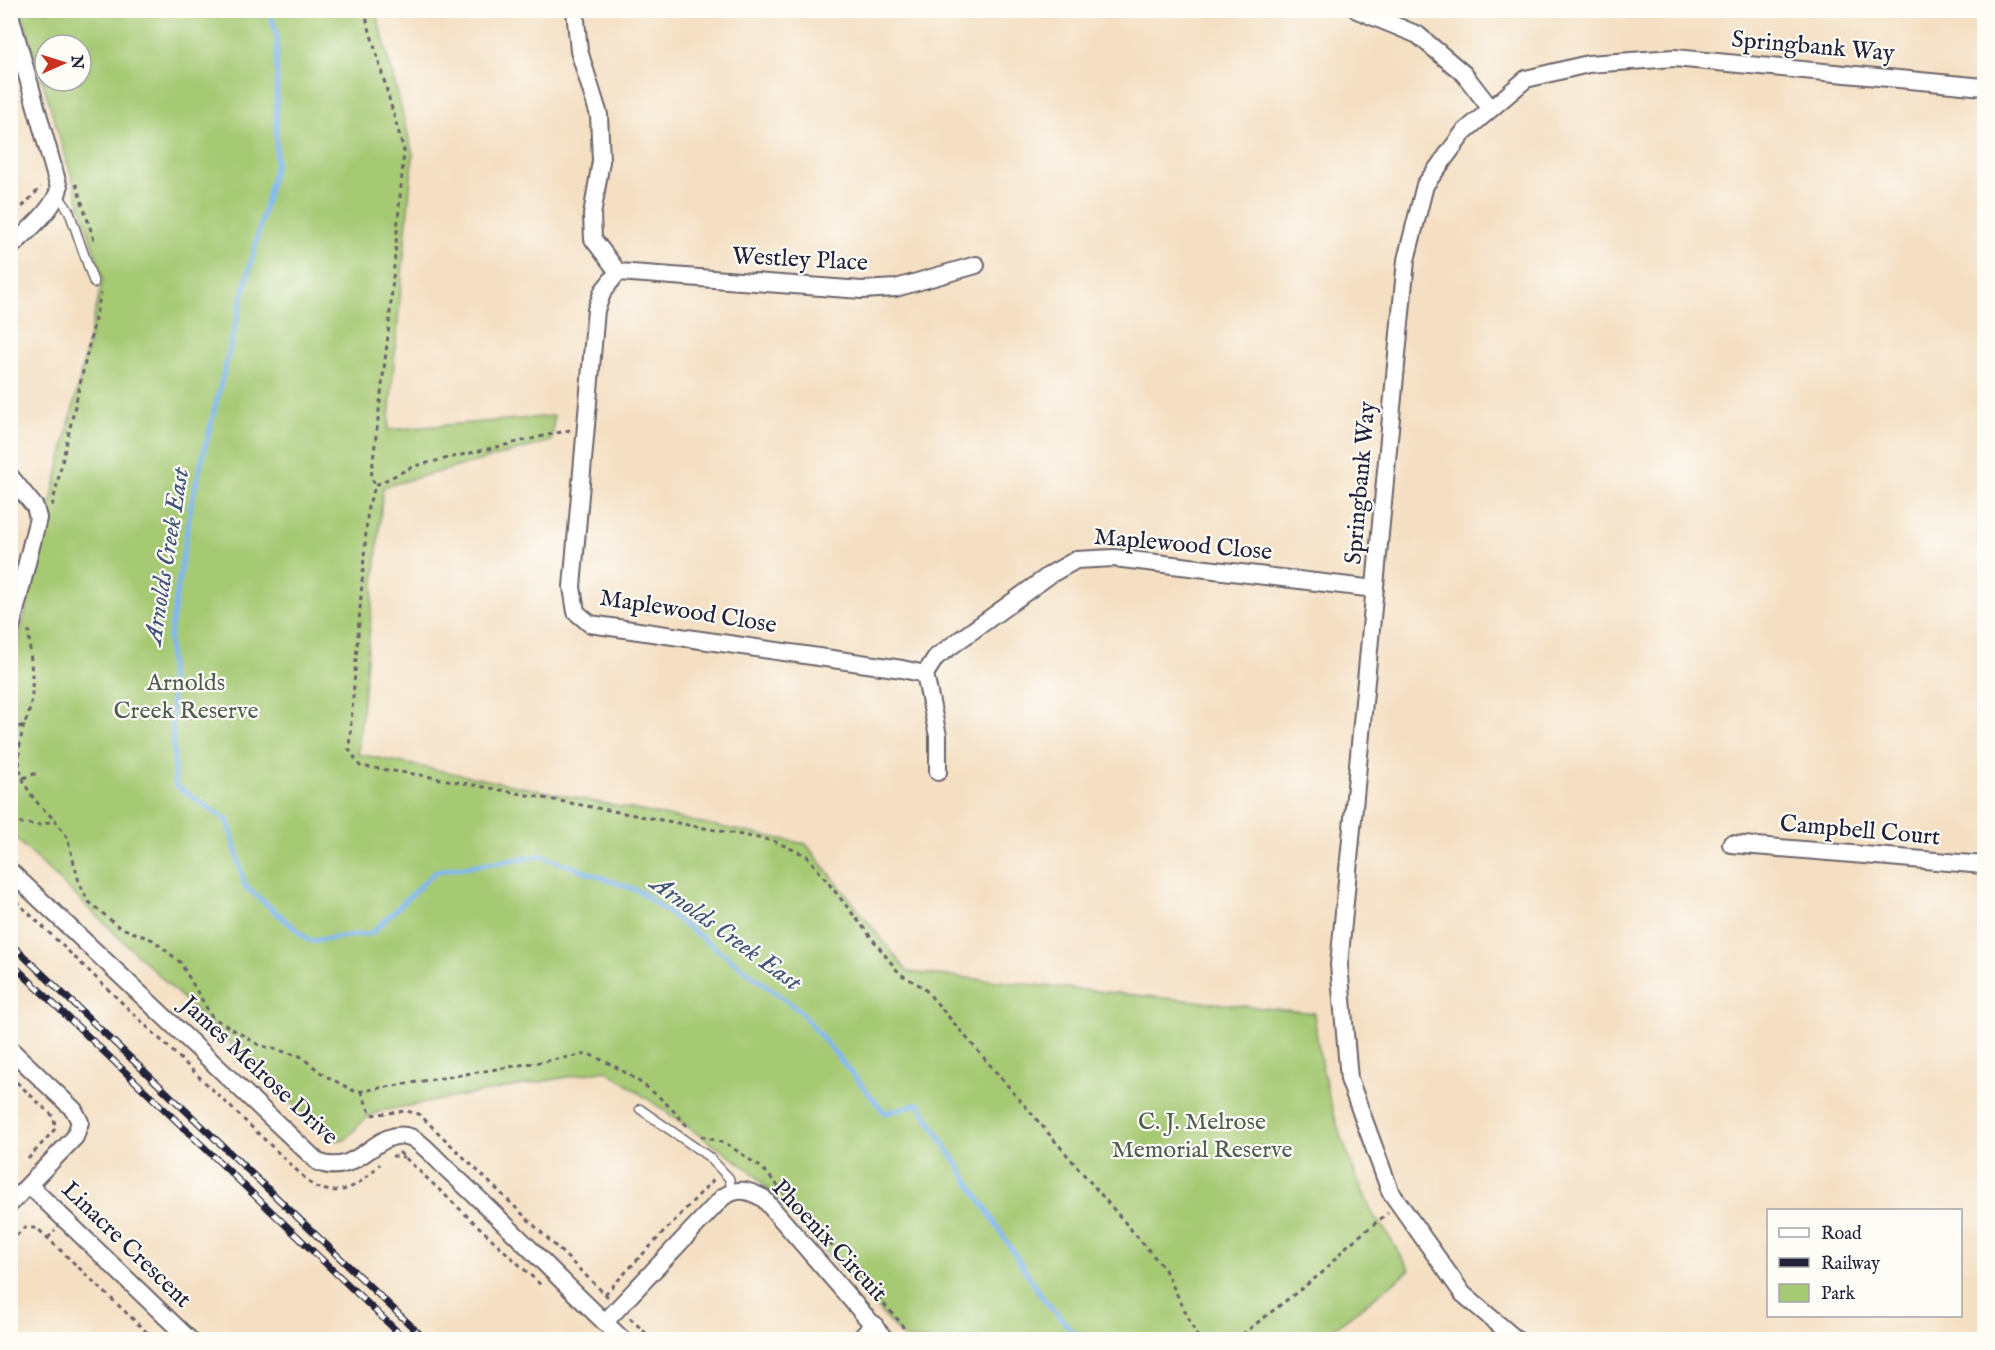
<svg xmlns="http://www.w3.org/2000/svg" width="1995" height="1350" viewBox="0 0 1995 1350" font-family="'IM FELL English',serif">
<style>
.green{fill:#a6c973;stroke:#647657;stroke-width:1.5;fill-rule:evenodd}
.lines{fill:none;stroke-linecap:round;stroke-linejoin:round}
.stream{stroke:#80b7ef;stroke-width:5}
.lane-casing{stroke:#6c646a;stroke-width:11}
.street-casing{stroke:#6c646a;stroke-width:20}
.path{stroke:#6c646a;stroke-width:3;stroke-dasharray:4.5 4.5;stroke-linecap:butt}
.lane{stroke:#fff;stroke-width:8}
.street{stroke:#fff;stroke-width:16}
.rail-casing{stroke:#22223b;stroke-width:7}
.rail{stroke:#fdfcf7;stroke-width:4.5;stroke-dasharray:14;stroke-linecap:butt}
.labels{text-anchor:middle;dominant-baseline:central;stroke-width:4.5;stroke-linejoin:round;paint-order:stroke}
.street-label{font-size:24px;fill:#22223b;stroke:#fdfcf7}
.park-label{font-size:24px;fill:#505c4f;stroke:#fdfcf7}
.water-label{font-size:26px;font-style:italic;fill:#43567a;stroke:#fdfcf7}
</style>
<rect width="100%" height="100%" fill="#fdfcf7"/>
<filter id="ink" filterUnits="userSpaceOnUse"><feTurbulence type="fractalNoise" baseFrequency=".0167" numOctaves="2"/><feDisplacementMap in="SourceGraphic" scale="12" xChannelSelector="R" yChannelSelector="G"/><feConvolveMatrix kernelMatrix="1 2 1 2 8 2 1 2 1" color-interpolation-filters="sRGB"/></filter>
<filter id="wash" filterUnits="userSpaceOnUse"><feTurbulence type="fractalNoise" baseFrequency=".008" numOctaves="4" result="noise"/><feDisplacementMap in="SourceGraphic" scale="24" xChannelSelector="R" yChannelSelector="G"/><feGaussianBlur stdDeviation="1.35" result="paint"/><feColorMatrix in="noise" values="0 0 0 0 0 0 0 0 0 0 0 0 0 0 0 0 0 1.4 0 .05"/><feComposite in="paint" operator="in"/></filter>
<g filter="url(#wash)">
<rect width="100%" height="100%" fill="#f4dfc2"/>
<path class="green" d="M21,11H376L413,154L388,430L554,416L552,441L383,487L358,754L806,844L908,972L1314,1013C1321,1088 1343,1150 1375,1218L1378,1219L1410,1270L1320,1339H905L751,1171L606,1070L380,1111L365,1119L345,1140H331L11,834V670L17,648L103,279ZM45,45H81V81H45Z"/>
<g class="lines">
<path class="stream" d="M269,10L277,36L276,162L192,500L169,640L175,785L228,821L245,886L310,941L372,933L436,871L542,856L639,891L799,1010L885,1113L919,1104L1042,1297L1080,1340"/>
</g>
</g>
<g filter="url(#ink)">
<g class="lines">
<defs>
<path id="lane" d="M58,195L69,211L94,283
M640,1109L709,1157L729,1178L732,1191"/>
<path id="street" d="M575,10L579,51L599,115L601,161L592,215L593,239L618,272L603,291L596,310L572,587L576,612L590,624L902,669L925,674L936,657L1051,574L1076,560L1114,558L1375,589
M1357,10L1418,35L1464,74L1491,109
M10,15L59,188C56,208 25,233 10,248
M618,272L862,290L896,288L976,265
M10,476L35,507L38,518L10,632
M925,674L938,736V772
M1731,844L1984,865
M10,871L318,1162C358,1179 377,1126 410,1137C421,1141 439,1162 448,1170C508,1225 564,1284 623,1340
M10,1049L74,1110L80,1122L75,1137L10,1204
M29,1185L190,1340
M605,1322L723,1197C739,1187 747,1190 763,1198L886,1340
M859,1340L874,1324
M1517,1340L1463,1294L1390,1191L1349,1079L1339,965L1406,260L1425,185L1464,132L1526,79L1588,64L1674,58L1984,87"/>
</defs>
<use href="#lane" class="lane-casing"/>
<use href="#street" class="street-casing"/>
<path class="path" d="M364,10L404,151L388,335L371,478L376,485
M76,184L95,243
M10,220L41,187
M570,430L414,466L376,485L368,506L349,749L360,766L420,775L774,841L807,856L900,974L923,987L1164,1268L1199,1340
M52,506L101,293
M24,725C12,769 22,791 55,820
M10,730L24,725C39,694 29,663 29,630
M23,778L40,772
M10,822L41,825L55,820L67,837L79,882L88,901L119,927L153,940L180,962L212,1017L259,1045L300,1056L324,1075L356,1092L588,1054C626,1069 661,1094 687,1126
M16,901L313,1186C342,1198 359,1186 380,1164
M10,1076L54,1117L55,1129L28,1159
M361,1091L371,1115L406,1111L419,1114L608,1297
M701,1136L727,1144L762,1168L901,1323L909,1340
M399,1152L543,1287
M392,1156L405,1157
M48,1238L55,1230
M10,1242L24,1228H37L155,1340
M605,1294L715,1178
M630,1318L653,1340
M1235,1340L1323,1272L1347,1246L1388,1213"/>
<use href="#lane" class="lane"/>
<use href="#street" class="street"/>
<defs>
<path id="rail" d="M10,943L426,1340
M10,962L406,1340"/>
</defs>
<use href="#rail" class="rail-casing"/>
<use href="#rail" class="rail"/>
</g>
</g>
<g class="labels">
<g class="street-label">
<text transform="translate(1813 47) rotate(5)">Springbank Way</text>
<text transform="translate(800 260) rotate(3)">Westley Place</text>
<text transform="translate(1361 483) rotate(-85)">Springbank Way</text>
<text transform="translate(1183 545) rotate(5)">Maplewood Close</text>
<text transform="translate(688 612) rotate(9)">Maplewood Close</text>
<text transform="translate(1860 831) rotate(5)">Campbell Court</text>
<text transform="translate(259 1071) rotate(43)">James Melrose Drive</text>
<text transform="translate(829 1241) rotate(47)">Phoenix Circuit</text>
<text transform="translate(126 1245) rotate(44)">Linacre Crescent</text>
</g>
<g class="park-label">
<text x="186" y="683">Arnolds<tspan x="186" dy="28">Creek Reserve</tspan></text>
<text x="1202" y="1122">C. J. Melrose<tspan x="1202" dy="28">Memorial Reserve</tspan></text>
</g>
<g class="water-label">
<text transform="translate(167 556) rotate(-81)">Arnolds Creek East</text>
<text transform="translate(726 933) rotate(36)">Arnolds Creek East</text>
</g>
</g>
<rect width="1995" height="1350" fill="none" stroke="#fdfcf7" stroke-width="36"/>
<rect x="1767" y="1209" width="195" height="108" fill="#fdfcf7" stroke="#a5a5ac" stroke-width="1.5"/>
<rect x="1779" y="1228" width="30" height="9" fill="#ffffff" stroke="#a5a5ac" stroke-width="1.5"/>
<text x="1821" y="1239" font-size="18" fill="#22223b">Road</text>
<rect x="1779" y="1258" width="30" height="9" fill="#22223b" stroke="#a5a5ac" stroke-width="1.5"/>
<text x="1821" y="1269" font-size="18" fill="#22223b">Railway</text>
<rect x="1779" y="1284" width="30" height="18" fill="#a6c973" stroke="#a5a5ac" stroke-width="1.5"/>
<text x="1821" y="1299" font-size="18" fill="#22223b">Park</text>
<g transform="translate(63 63) rotate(87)"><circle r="28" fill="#fdfcf7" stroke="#a5a5ac" stroke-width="1.5"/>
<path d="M0-4.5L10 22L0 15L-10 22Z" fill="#c8321e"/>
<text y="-9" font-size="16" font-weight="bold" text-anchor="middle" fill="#22223b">N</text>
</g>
</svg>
